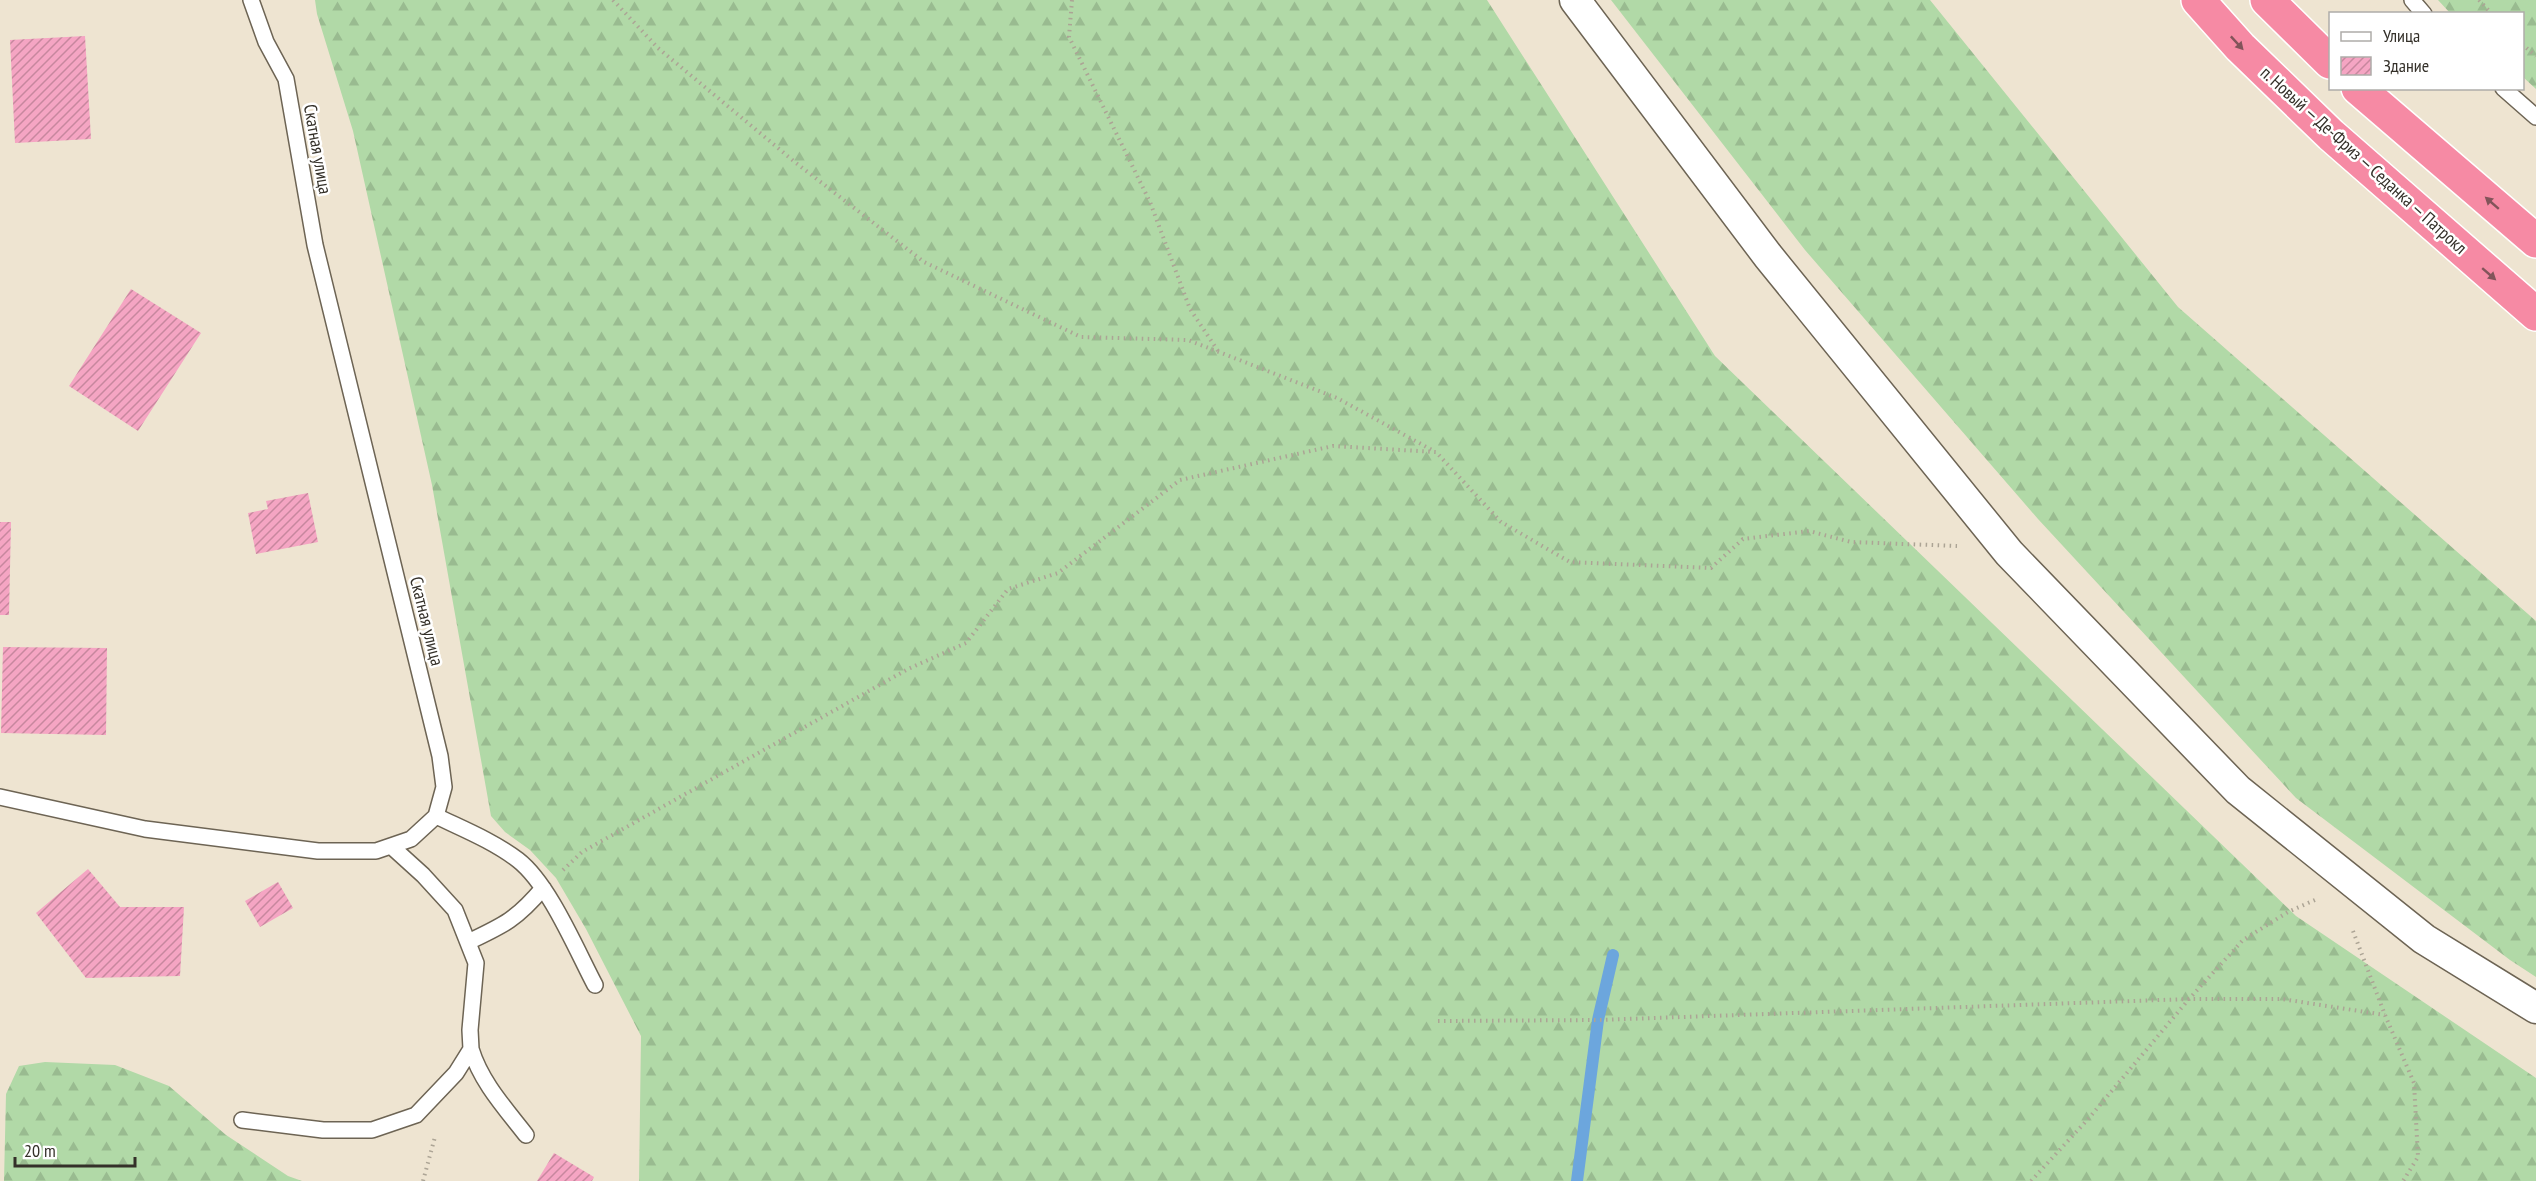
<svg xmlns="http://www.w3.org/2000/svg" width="2536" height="1181" viewBox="0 0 2536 1181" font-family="'PT Sans Narrow',sans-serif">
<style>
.forest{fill:url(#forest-firs)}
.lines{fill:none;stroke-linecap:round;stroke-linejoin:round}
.stream{stroke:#6ca6dd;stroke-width:12}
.building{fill:url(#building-hatch)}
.service-casing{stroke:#6d6454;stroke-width:18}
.minor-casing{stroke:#6d6454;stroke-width:33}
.trunk-casing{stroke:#fff;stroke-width:36}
.path{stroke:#aca495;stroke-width:4;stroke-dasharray:1.5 4.5;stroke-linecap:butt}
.service{stroke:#fff;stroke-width:15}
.minor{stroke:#fff;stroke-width:30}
.trunk{stroke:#f68aa4;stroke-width:33}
.oneway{fill:#82545a}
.labels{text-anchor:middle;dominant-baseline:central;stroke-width:5;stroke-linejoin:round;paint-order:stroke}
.street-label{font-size:18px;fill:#343029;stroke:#fff}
</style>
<defs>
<pattern id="forest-firs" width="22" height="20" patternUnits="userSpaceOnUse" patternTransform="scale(1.5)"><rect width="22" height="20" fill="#b1d9a7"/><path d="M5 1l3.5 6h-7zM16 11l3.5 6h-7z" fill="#99bb90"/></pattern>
<pattern id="building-hatch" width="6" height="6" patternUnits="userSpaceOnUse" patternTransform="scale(1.5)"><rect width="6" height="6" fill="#f5a5c3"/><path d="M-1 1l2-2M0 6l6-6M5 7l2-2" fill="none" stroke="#c7879e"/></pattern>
</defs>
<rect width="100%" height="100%" fill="#eee4d1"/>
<path class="forest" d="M315,0H1487L1715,356L2296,916L2536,1078V1181H639L641,1036L586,929L556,878L530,850L505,832L491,816L432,485L353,131L317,14Z
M1611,0H1930L2178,307L2536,621V977L2510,960L2296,798L2038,519L1805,250Z
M2438,0H2536V89L2523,77L2522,14L2450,13Z
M45,1062L115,1065L169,1086L226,1135L288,1176L302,1181H4L6,1094L19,1066Z"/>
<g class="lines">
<path class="stream" d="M1577,1181L1598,1020L1613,955"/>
</g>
<path class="building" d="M85,36L91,139L15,143L10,40Z
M131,289L201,333L138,431L69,386Z
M308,493L318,542L256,554L248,513L268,509L266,501Z
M0,522H11L9,615H0Z
M3,647L107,648L106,735L1,733Z
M88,869L120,907H184L180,976L86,978L36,913Z
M278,882L293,908L260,927L245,901Z
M554,1153L594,1177L592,1181H537Z"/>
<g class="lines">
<defs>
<path id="service" d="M2412,0L2424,14
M2503,88L2536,117
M0,797L145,829L318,851H376L411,839L436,816L444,787L440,756L315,245L286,79L266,42L251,0
M436,816C463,829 493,841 518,860C549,884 576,949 595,985
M468,942C504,925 517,919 543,888
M471,1049C481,1082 505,1108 526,1135
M242,1120L323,1130H372L416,1115L456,1073L471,1049L470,1030L476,963L455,910L423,875L391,846"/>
<path id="minor" d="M1575,0L1768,256L2009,553L2238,790L2424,939L2536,1008"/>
<path id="trunk" d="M2198,0L2240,47L2331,135L2536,314
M2267,0L2330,62
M2358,88L2536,241"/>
</defs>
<use href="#service" class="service-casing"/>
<use href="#minor" class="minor-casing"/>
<use href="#trunk" class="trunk-casing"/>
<path class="path" d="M613,0L658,48L796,163L924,262L1081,337L1188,340L1337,398L1432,450
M1072,0L1069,37L1150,202L1190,309L1218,351
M2479,0L2492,14
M2522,44L2536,56
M563,870L582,852L908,669L966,643L1008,589L1058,573L1180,480L1333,446L1436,452L1501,522L1570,562L1711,568L1743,539L1809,531L1851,542L1957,546
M2353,931L2385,1015L2414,1083L2418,1157L2403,1181
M1438,1021L1598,1020L2189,999H2282L2385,1015
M423,1181L435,1137
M2031,1181L2089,1118L2189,999L2243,940L2288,912L2317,899"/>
<use href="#service" class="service"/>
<use href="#minor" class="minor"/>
<use href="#trunk" class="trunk"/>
</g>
<defs><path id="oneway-solid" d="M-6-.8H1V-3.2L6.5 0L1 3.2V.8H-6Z" transform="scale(1.5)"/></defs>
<g class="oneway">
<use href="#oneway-solid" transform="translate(2237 43) rotate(47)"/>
<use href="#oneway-solid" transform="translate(2492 203) rotate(-139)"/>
<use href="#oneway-solid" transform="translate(2489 274) rotate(41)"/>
</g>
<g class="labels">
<g class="street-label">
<text transform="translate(318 149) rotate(80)">Скатная улица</text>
<text transform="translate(2364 160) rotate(42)">п. Новый — Де-Фриз — Седанка — Патрокл</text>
<text transform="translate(427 621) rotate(76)">Скатная улица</text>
</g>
</g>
<rect x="2329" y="12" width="195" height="78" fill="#ffffff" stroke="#aeaca9" stroke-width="1.5"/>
<rect x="2341" y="32" width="30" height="9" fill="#ffffff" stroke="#aeaca9" stroke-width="1.5"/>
<text x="2383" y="42" font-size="18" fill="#343029">Улица</text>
<rect x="2341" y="57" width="30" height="18" fill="url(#building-hatch)" stroke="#aeaca9" stroke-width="1.5"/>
<text x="2383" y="72" font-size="18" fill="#343029">Здание</text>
<path d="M15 1157v9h120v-9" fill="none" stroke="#343029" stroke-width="3"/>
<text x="24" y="1157" font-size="18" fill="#343029" stroke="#ffffff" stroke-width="4.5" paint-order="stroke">20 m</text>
</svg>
